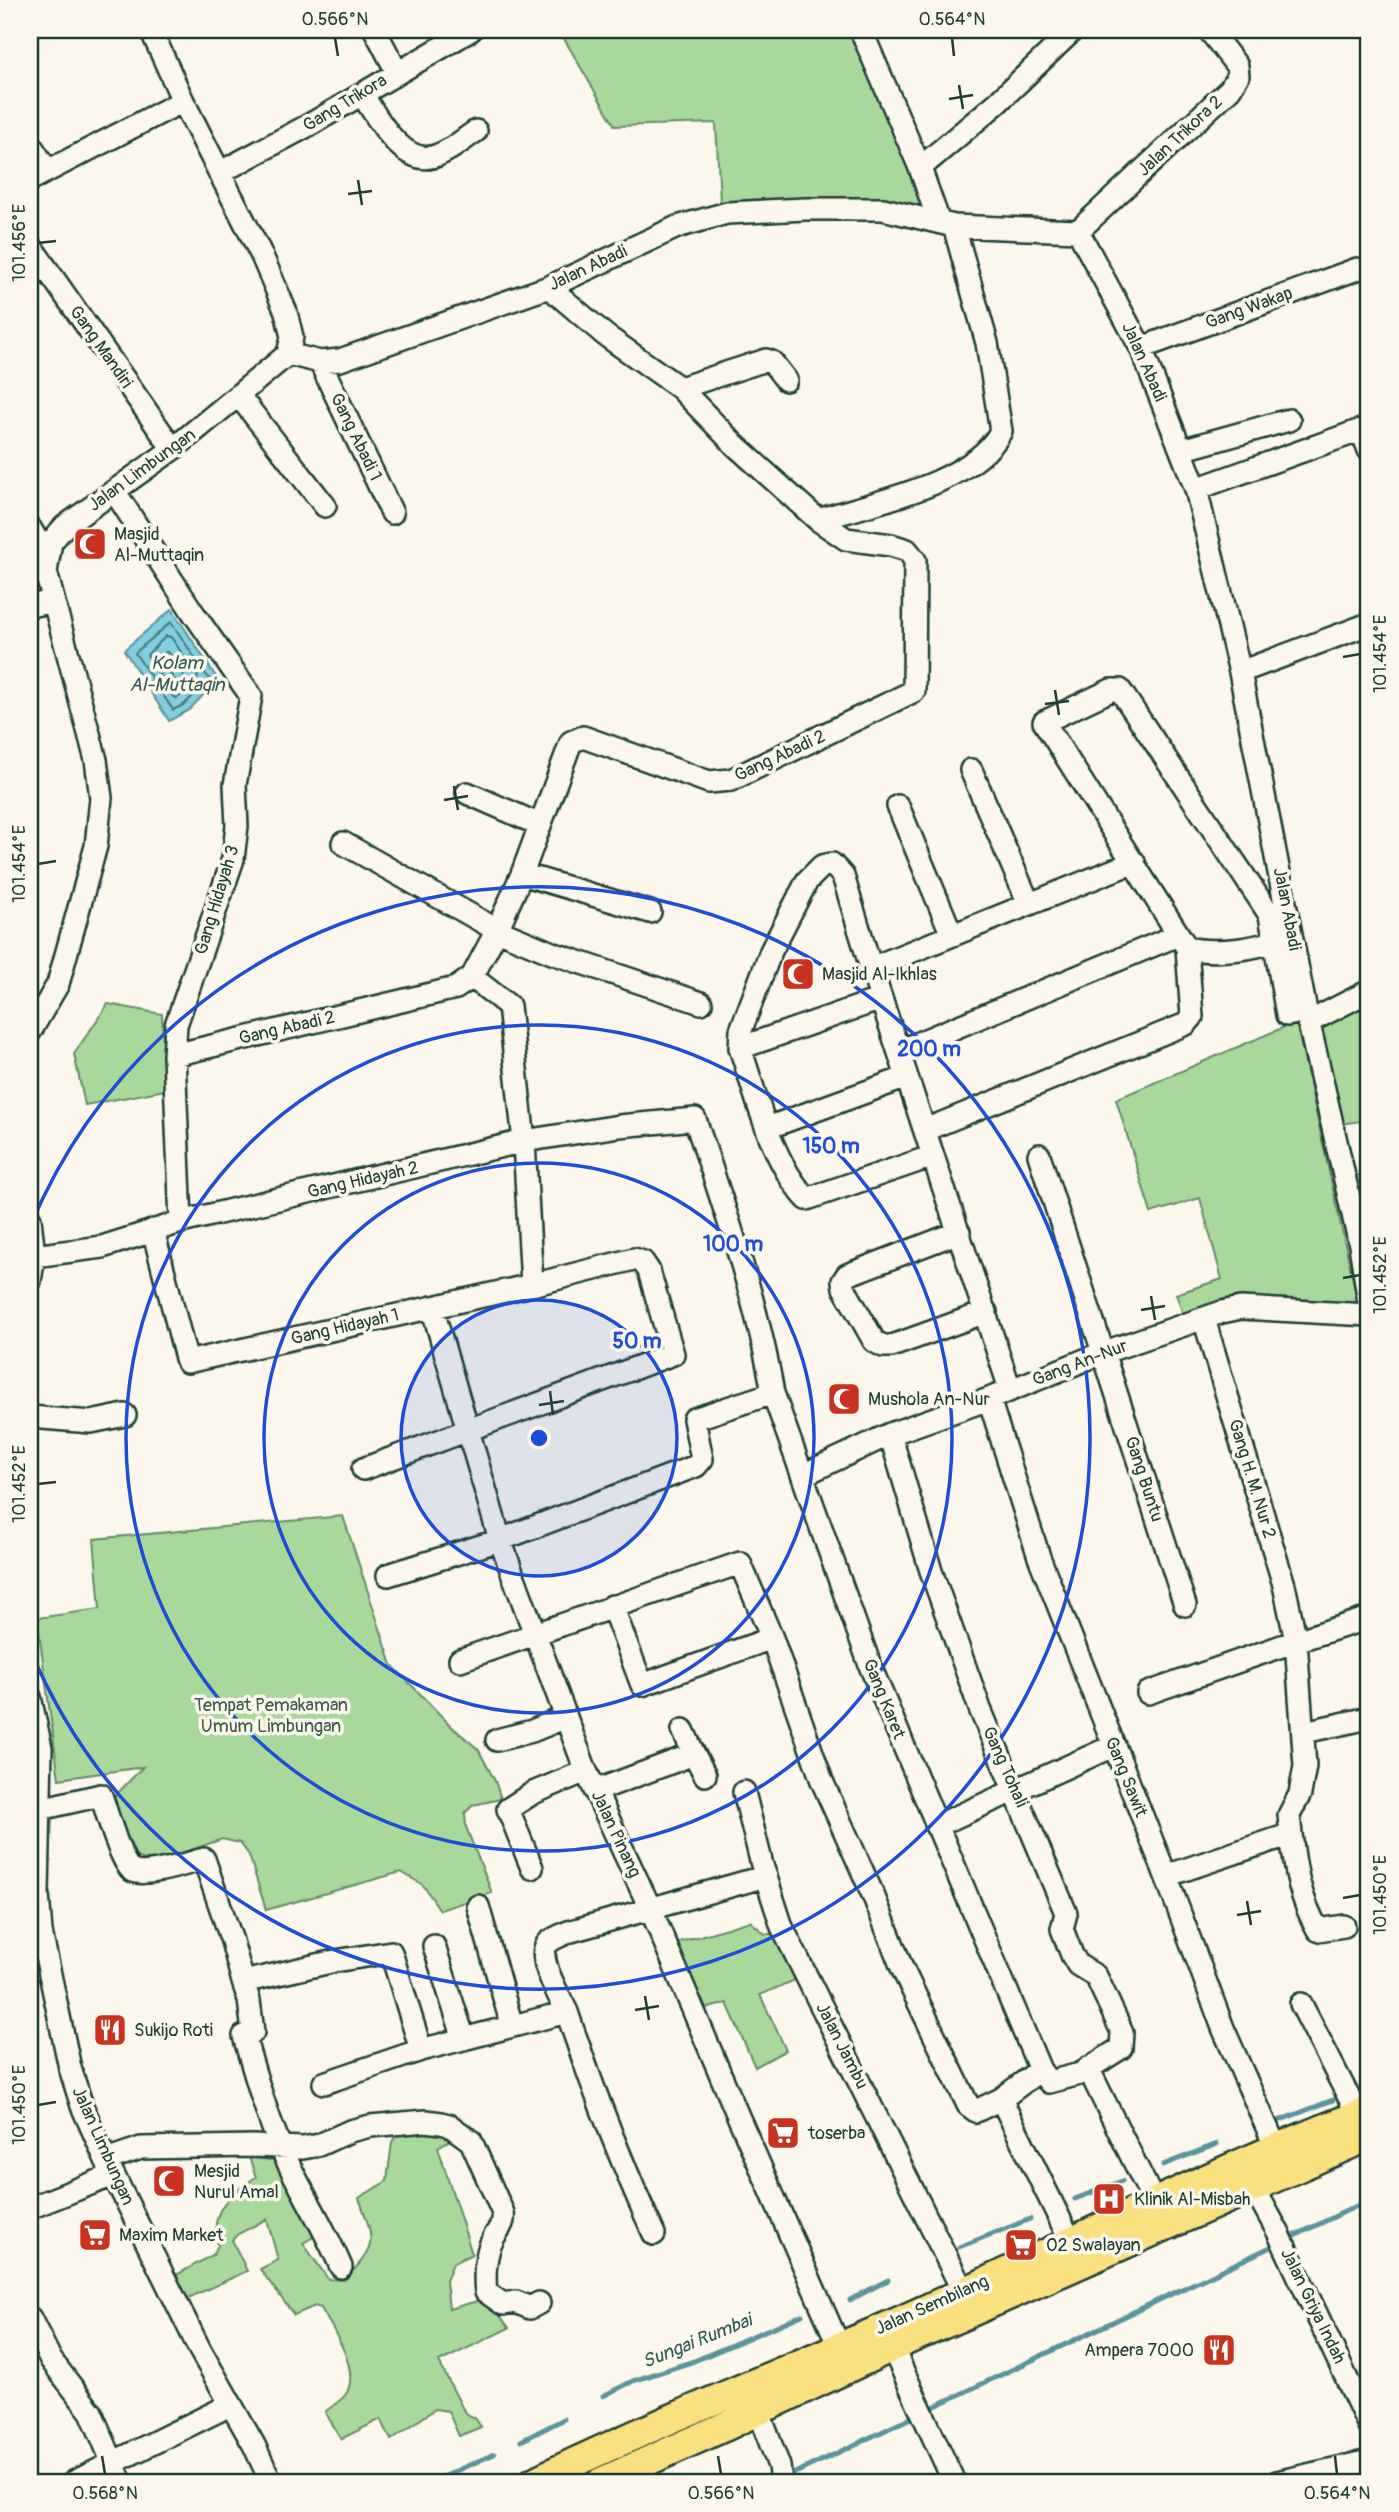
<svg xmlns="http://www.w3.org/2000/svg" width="1399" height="2512" viewBox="0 0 1399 2512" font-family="Pangolin,sans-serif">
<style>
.green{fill:#a8d99a;stroke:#648b67;stroke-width:2}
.water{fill:#81cee1;stroke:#5a949c;stroke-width:2}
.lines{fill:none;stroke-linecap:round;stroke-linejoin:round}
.shore{stroke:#467779;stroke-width:2}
.stream{stroke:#5a949c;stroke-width:5}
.minor-casing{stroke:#1f3d34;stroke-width:26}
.major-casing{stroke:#1f3d34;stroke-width:33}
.minor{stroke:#fbf7ec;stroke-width:21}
.major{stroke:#fbe080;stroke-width:28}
.ticks{fill:none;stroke:#1f3d34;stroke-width:2.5}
.ring{fill:none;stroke:#1d4ed8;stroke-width:3.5}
.labels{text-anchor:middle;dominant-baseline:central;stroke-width:7;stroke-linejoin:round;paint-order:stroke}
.street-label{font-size:18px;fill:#1f3d34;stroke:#fbf7ec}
.poi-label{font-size:18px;fill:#1f3d34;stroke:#fbf7ec;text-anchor:start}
.park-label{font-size:18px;fill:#3a5c48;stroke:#fbf7ec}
.water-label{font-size:19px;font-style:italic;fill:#335a57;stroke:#fbf7ec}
.centre{fill:#1d4ed8;stroke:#fbf7ec;stroke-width:3.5}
.ring-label{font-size:21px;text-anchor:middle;font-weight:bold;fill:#1d4ed8;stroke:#fbf7ec;stroke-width:7;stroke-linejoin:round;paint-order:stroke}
.neatline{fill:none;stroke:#1f3d34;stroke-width:2.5}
.ticks-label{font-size:18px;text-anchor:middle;fill:#1f3d34}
</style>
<rect width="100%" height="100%" fill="#fbf7ec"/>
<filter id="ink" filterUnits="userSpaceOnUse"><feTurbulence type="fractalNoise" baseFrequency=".0143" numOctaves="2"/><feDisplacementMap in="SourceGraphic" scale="14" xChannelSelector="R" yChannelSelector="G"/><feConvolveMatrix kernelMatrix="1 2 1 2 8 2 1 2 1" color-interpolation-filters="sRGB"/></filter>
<g filter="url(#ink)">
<path class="green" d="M559,30H854L929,214L879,202L766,199L720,202L716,123L615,126Z
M1369,997V1120L1339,1124L1322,1039L1324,1023Z
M108,1004L162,1014L165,1090L85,1105L74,1054Z
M1296,1022L1359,1307L1282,1302L1239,1296L1225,1299L1184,1317L1176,1294L1222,1279L1200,1198L1151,1213L1116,1099Z
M1351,1175H1369V1236L1365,1237Z
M343,1516L392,1665L451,1726L478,1749L495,1781L501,1799L473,1805L465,1813L466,1827L492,1893L440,1910L423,1885L401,1872L266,1910L249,1855L240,1843L222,1839L163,1860L151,1861L134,1857L108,1803L143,1767L59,1779L37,1618L100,1609L94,1539Z
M750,1921L765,1934H781L802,1977L760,1995L786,2050L755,2067L727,2003L698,2011L670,1945Z
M422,2127L455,2137L438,2147L472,2254L453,2263L446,2281L449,2309L484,2299L495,2309L509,2328L439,2362L465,2413L475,2418L481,2427L459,2436L448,2411L435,2409L391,2440L381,2419L341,2439L325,2412C332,2406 341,2401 346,2394C361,2370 333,2330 321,2308L315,2306L294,2315L260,2269L278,2260L267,2219L238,2234L232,2240L247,2271L184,2300L173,2277L214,2254L218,2245C208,2211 230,2194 256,2177L249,2157L270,2160L281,2157L322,2232L303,2243L328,2279L344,2280C378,2246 375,2242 359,2198L387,2181L392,2142L399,2130Z"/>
<path class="water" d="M172,609L218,680L189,710L169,721L124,650Z"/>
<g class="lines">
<path class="shore" d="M171,622L209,679L185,704L173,710L135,653Z
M166,636L171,637L198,677L191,687L177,698L173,697L147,655Z
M166,652L169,653L184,676L180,683L176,682L161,659V655Z"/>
<path class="stream" d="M1362,2088L1369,2085
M1273,2123L1333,2100
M1163,2165L1217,2144
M1075,2199L1122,2181
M1286,2240L1369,2200
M959,2247L1030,2219
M850,2300L888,2280
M603,2396L633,2381L694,2361L802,2315
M925,2411L1277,2244
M521,2441L564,2419
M793,2474L917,2415
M431,2482L494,2454"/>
<defs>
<path id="minor" d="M375,30L397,72
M861,30L920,168L939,222
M362,94C377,117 404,170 438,155C452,150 464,139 476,131
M30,144L47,170
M920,168L997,103L1073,30
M219,173L311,124L471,30
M30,180L183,101
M1078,231L1230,89L1238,76L1237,66L1209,30
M30,245L173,449
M1141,348L1357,269
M288,354L320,362L340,360L549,287L677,227L727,213L805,209H883L954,226L1078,231L1141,348L1196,489L1240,672L1306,1011L1360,1245L1369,1302
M320,362L392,513
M680,388L766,360L772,362L786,380
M239,396L325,506
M1181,450L1289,420
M1196,489L1361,430L1369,450
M115,492L192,611L251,696L235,785L237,826L233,859L176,1025L174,1055L181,1222
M818,520C871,503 974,484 1001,431L987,343L954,226
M30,528L47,557
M30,606L53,601
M1240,672L1369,624
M971,770L1029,904
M467,793L540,825
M898,806L952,935
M343,843L497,930L552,953L701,1003
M522,874L650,912
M1187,948C1214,954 1262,950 1286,935
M871,968L1134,862
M472,977L509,1006L524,1141L532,1285
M881,999L740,1048L741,1030L771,951L807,881L822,866L832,864L843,876L871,968L1010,1389
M1309,1022L1369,991
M30,1032L58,984L96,846L101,798L96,760L46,572L51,542L65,526L173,449L288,354L292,337L286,312L262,256L183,101L151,30
M740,1048C757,1097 771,1161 807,1199L933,1156
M899,1051L1178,935
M174,1055L456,988L472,977L497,930L522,874L571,742L583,737L709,782L731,780L914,691L915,560L907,550L891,545L846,539L818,520L735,445L680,388L605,335L549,287
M767,1128L907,1077
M925,1130L1186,1024L1192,1017L1187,948L1044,722L1111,690H1120L1270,915L1287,1015L1306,1011
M1039,1155L1185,1605
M30,1219L34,1256L30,1281
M153,1230L187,1362L532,1285L634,1259L643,1262L649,1271L673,1354L363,1469
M959,1232L847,1275L843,1281L844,1288L874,1341L883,1346H892L986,1312
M34,1256L102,1247L181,1222L524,1141L619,1126L695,1119C725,1210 757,1300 773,1393L871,1668L1040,2070L1001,2099L1071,2242
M432,1307L500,1540L586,1771L651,1910L738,2116L839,2346
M989,1399L1039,1557L1166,1876L1223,2028L1277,2150
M30,1417L91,1422L125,1415
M890,1434L931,1571L980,1709L1066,1913L1062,1929L1072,1955L1078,1965L1096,1976L1122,2032L1121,2048L1080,2074L1049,2082L1040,2070
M803,1475L890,1434L989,1399L1102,1353L1222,1312L1241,1308L1369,1315
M388,1575L500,1540L696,1466L702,1459L694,1419L773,1393
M612,1606L642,1685L772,1638
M460,1660L740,1563L772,1638L822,1781L874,1897L902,1968L968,2105L976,2111L1001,2099
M1148,1693L1296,1641L1369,1618
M30,1697L41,1748L38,1894L41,1932L70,2068L82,2106L106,2160L200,2350L254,2445L271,2482
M683,1730L694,1754
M1304,1732L1369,1718
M497,1740L532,1731L566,1717
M595,1791L694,1754L705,1775
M744,1792L762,1865L782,1927L963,2291
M40,1809L101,1795C106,1810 122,1866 133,1871C146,1877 189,1863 204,1859L232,1941L243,1982L335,1961L391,1952L421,2050L567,2012C560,1997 535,1956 548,1943C553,1938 563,1935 568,1932L766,1876
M936,1826L1113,1746
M1291,1834C1295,1869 1300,1899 1318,1930L1344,1926
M532,1868L508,1809L533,1793L586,1771
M1166,1876L1291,1834L1289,1815L1300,1794L1305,1766L1296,1641L1284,1585L1204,1319
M478,1906L512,2026
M434,1946L464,2039
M243,1982L249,2000L253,2032L244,2036C255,2074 266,2114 282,2150C300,2190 324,2226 341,2267
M1301,2004L1358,2115
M567,2012C592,2087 621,2162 654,2234
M1088,2068L1154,2202
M324,2083L421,2050
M106,2160L141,2148L253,2146L303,2148L319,2145L350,2131L370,2126L426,2121L441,2123L449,2125L471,2141L503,2213C505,2225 497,2230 493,2239C485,2254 484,2276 486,2292L503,2304L516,2302L530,2308L539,2303
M1254,2188L1278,2232L1369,2426
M30,2208L113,2175
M30,2318L51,2360L91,2412L121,2482
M892,2347L954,2482
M758,2410L779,2466L781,2482
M74,2482L230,2405
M1277,2482L1369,2461"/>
<path id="major" d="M533,2482C649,2426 768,2378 886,2327C1048,2256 1204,2173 1369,2111
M601,2482L724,2427L892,2347L1369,2136"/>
</defs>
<use href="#minor" class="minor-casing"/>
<use href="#major" class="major-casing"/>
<use href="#minor" class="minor"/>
<use href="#major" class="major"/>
</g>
</g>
<path class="ticks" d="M335,38L338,56M952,38L954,56M959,85L963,109M949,99L973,95M358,180L362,205M348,194L372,191M38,243L56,241M1343,657L1360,654M1055,690L1059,715M1045,704L1069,701M454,786L458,810M444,800L468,796M38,864L56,861M1343,1278L1360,1275M1151,1296L1155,1320M1141,1310L1165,1306M550,1391L553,1415M539,1405L564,1401M38,1484L56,1482M1343,1898L1360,1895M1247,1901L1251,1925M1237,1915L1261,1911M645,1996L649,2020M635,2010L659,2006M38,2105L56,2102M102,2456L105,2474M718,2456L721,2474M1335,2456L1337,2474"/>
<circle cx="539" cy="1438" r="138" fill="#1d4ed8" fill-opacity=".12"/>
<g class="ring">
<circle cx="539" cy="1438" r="138"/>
<circle cx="539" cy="1438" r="275"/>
<circle cx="539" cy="1438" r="413"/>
<path d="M30 1227A551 551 0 1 1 30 1649"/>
</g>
<defs>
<symbol id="mosque-square" viewBox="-11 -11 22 22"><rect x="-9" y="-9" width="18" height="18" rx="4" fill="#c8321e" stroke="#fbf7ec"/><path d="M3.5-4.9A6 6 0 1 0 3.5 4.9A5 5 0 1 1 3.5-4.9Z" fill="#fff"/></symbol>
<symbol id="restaurant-square" viewBox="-11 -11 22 22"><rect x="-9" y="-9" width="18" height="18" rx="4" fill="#c8321e" stroke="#fbf7ec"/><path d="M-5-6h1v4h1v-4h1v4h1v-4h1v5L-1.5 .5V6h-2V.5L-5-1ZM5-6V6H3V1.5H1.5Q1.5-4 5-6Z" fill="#fff"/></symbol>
<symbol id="supermarket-square" viewBox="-11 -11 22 22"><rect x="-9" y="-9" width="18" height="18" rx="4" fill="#c8321e" stroke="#fbf7ec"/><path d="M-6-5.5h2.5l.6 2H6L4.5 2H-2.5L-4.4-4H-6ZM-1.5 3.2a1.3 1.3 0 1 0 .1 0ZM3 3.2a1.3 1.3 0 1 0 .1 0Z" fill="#fff"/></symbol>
<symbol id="hospital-square" viewBox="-11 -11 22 22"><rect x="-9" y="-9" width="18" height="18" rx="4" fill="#c8321e" stroke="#fbf7ec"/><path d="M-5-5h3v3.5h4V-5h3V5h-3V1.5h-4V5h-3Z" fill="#fff"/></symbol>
</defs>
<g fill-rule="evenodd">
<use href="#mosque-square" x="71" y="525" width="38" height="38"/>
<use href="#mosque-square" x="779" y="955" width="38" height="38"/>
<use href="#mosque-square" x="825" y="1380" width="38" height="38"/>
<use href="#restaurant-square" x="91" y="2011" width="38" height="38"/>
<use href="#supermarket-square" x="764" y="2114" width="38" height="38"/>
<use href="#mosque-square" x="150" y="2162" width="38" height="38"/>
<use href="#hospital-square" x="1090" y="2180" width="38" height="38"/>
<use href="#supermarket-square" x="76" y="2216" width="38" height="38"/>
<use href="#supermarket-square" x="1002" y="2226" width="38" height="38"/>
<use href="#restaurant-square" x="1200" y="2331" width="38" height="38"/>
</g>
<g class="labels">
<g class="street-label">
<text transform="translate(345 103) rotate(-31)">Gang Trikora</text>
<text transform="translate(1180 136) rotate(-43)">Jalan Trikora 2</text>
<text transform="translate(588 268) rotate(-25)">Jalan Abadi</text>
<text transform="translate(1249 308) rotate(-20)">Gang Wakap</text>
<text transform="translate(101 347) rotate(55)">Gang Mandiri</text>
<text transform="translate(1144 362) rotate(66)">Jalan Abadi</text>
<text transform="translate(356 437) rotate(64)">Gang Abadi 1</text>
<text transform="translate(142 470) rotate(-36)">Jalan Limbungan</text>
<text transform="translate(780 756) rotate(-25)">Gang Abadi 2</text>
<text transform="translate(217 900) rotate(-73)">Gang Hidayah 3</text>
<text transform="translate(1287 909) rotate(79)">Jalan Abadi</text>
<text transform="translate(287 1028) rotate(-13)">Gang Abadi 2</text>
<text transform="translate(363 1180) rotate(-13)">Gang Hidayah 2</text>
<text transform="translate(345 1327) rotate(-13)">Gang Hidayah 1</text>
<text transform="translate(1080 1363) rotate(-21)">Gang An-Nur</text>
<text transform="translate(1144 1479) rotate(72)">Gang Buntu</text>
<text transform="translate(1252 1479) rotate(73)">Gang H. M. Nur 2</text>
<text transform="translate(884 1699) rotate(68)">Gang Karet</text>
<text transform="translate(1005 1767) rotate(66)">Gang Tohali</text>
<text transform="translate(1126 1777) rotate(68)">Gang Sawit</text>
<text transform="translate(616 1834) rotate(65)">Jalan Pinang</text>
<text transform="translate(842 2046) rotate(63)">Jalan Jambu</text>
<text transform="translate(103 2146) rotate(66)">Jalan Limbungan</text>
<text transform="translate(932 2305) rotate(-24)">Jalan Sembilang</text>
<text transform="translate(1313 2306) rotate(64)">Jalan Griya Indah</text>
</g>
<g class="poi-label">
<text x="114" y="534">Masjid<tspan x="114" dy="21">Al-Muttaqin</tspan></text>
<text x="822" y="974">Masjid Al-Ikhlas</text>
<text x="868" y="1399">Mushola An-Nur</text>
<text x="134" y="2030">Sukijo Roti</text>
<text x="808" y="2133">toserba</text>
<text x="194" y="2171">Mesjid<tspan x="194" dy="21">Nurul Amal</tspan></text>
<text x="1134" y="2199">Klinik Al-Misbah</text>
<text x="119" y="2235">Maxim Market</text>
<text x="1046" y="2245">O2 Swalayan</text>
<text x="1194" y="2350" text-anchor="end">Ampera 7000</text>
</g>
<g class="park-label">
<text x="271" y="1705">Tempat Pemakaman<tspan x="271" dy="21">Umum Limbungan</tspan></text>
</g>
<g class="water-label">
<text x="177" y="663">Kolam<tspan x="177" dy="22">Al-Muttaqin</tspan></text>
<text transform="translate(697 2341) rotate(-22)">Sungai Rumbai</text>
</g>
</g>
<circle cx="539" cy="1438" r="10" class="centre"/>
<g class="ring-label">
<text x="929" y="1056">200 m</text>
<text x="831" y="1153">150 m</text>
<text x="733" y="1251">100 m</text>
<text x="637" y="1348">50 m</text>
</g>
<rect width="1399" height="2512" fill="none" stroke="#fbf7ec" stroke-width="77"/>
<rect x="38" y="38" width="1322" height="2436" class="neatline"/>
<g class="ticks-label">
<text x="335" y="25">0.566°N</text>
<text x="952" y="25">0.564°N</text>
<text transform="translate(19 243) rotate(-90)" y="6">101.456°E</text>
<text transform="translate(1380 654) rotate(-90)" y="6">101.454°E</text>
<text transform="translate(19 864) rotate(-90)" y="6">101.454°E</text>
<text transform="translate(1380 1275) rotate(-90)" y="6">101.452°E</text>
<text transform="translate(19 1484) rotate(-90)" y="6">101.452°E</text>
<text transform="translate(1380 1895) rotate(-90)" y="6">101.450°E</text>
<text transform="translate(19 2105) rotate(-90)" y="6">101.450°E</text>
<text x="105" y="2499">0.568°N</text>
<text x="721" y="2499">0.566°N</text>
<text x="1337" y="2499">0.564°N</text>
</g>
</svg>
